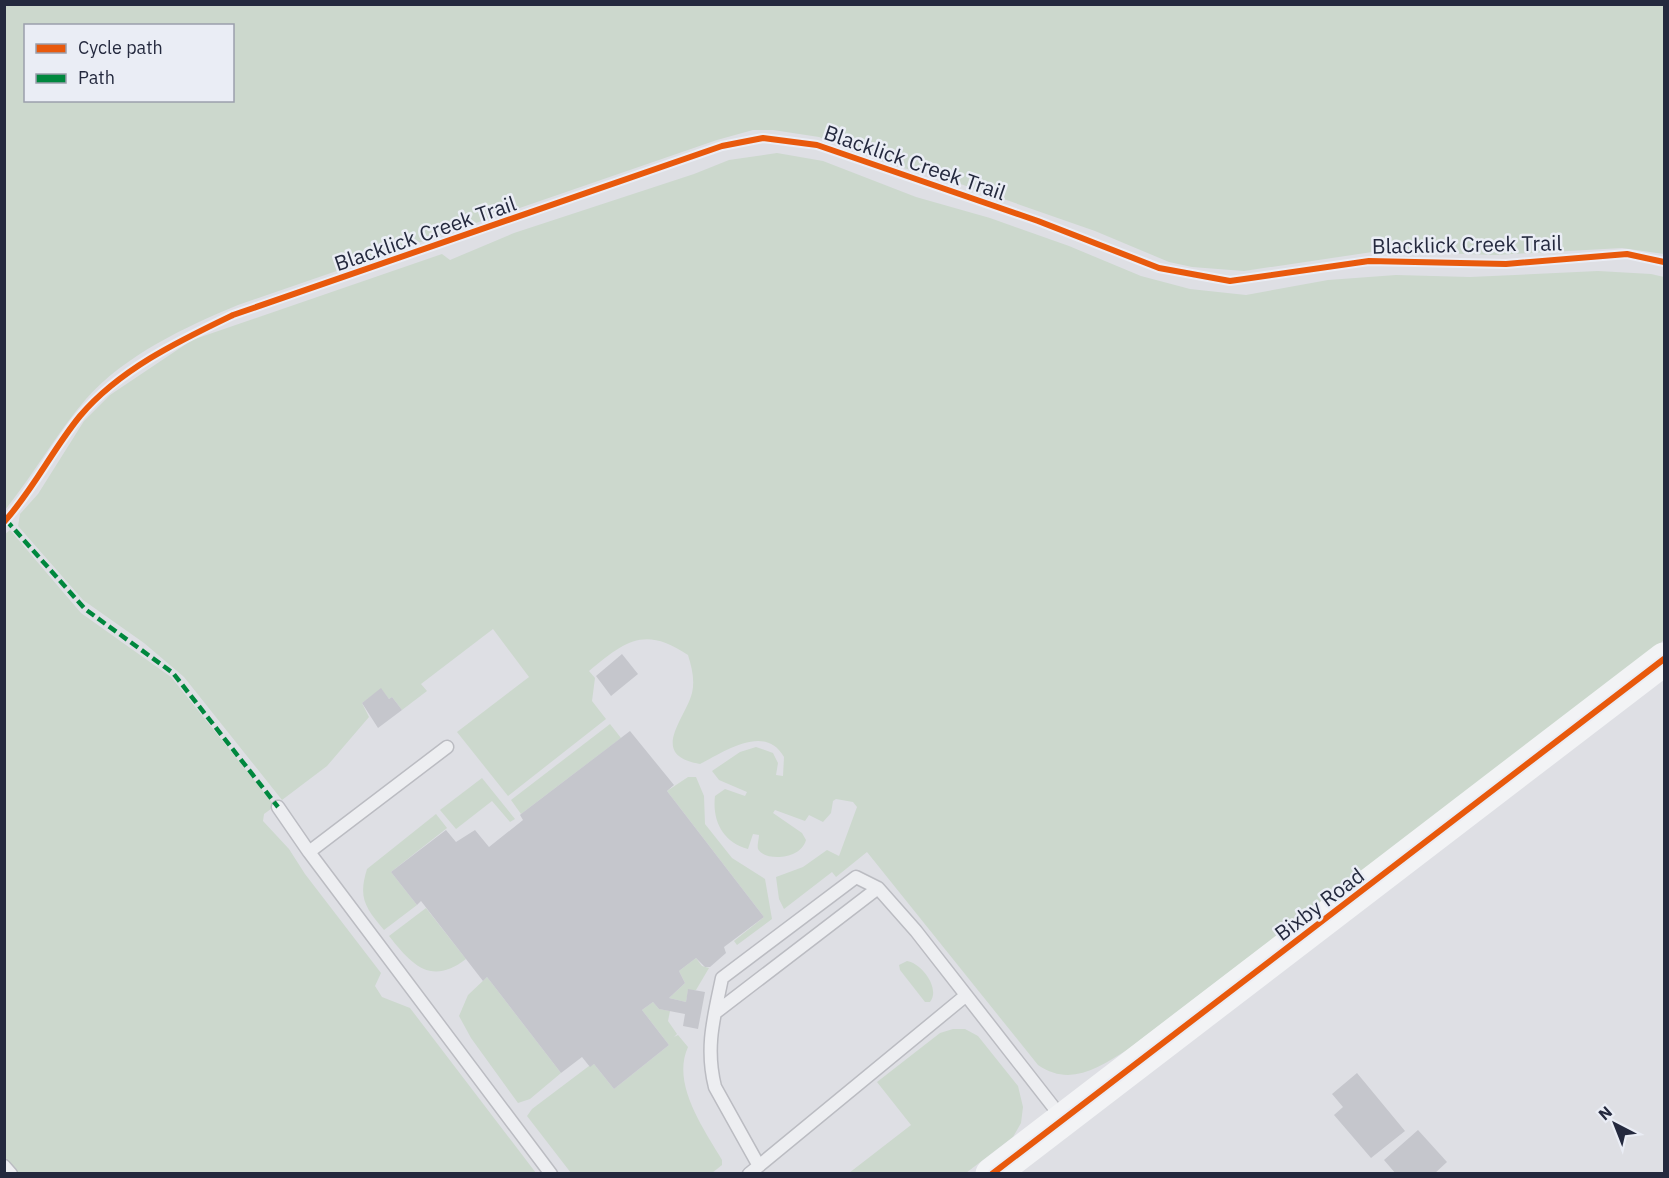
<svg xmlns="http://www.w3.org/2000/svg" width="1669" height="1178" viewBox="0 0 1669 1178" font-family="'IBM Plex Sans',sans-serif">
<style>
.green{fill:#ccd8cd;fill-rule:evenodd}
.building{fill:#c5c6cc}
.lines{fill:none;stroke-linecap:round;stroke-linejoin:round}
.lane-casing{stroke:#bbbcc2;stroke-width:15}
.lane{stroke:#edeef1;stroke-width:12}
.secondary{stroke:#f2f3f5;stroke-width:33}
.quiet{stroke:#00873e;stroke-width:4.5;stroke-dasharray:9 4.5;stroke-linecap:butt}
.cycleway-casing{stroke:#eaedf5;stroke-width:10}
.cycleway{stroke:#e8590c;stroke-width:6}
.labels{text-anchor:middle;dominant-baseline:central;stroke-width:5;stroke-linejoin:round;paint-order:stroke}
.street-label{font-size:21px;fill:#24293e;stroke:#eaedf5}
</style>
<rect width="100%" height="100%" fill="#dedfe4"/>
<path class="green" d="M5,4L1664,5V254L1622,248L1495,255L1379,251L1244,271L1192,267L1169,262L1095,231L949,180L896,166L819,137L773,130H753L717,140L238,305C185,327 125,355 86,399C56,434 34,474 5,510ZM26,26H232V100H26Z
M777,153L823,161L916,197L990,218L1069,246L1141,276L1190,289L1246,295L1328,280L1396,275L1470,277L1598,271L1651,274L1664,277V640L1127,1050C1098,1068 1070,1087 1038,1065L867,852L836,877L832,872L784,909L779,899L776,877L803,867L827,850L839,856L857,807L853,802L836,799L833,801L831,813L823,822L809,815L805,821L775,810L773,813L802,833L806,840C800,861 764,861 758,849C757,846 759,838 759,835L753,834L748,849C723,842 712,821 715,796L725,789L745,796L747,792L719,780L712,771L740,752L756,747L773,753L778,763L776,775L783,776L784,757C765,723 724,752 700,764C648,755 685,720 692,693C695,680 692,668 688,655C645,626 626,640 589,671L595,678L592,701L606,719L508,796L457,732L529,677L493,629L421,684L427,691L402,710L392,697L389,699L381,689L362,703L369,717L327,766L282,800L184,677L144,643L83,600L18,526L20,514L38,494L84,421L110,395L192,340L442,254L450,260L514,233L694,174L729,160Z
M10,530L81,613L171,677L275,806L264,814L263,821L289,849L305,874L381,973L375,986L382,997L410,1008L536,1173L17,1174L5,1157L4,535Z
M610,724L621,738L521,814L511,800Z
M688,777H696L704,796L705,824L732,858L765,879L772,919L737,945L734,941L764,917L667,791Z
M482,778L515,819L510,822L492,801L456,829L440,810Z
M436,814L447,828L391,872L417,905L384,930C365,907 358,898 367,869Z
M426,908L466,959C431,986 412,965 389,936Z
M696,958L702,966L709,968L696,990H688L686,1002L669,998L685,983L679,971Z
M907,961C921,963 941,988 930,1002H925L900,970L899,965Z
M487,977L561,1073L530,1099L518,1103L471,1038L459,1016L468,995Z
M653,1002L659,1009L670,1011L668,1021L677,1034L674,1037L678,1035L688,1047C671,1084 704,1129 722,1160V1165L712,1173H571L527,1116L532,1109L589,1066L594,1064L614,1089L669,1045L642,1010Z
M953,1029H965L978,1036L1018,1086L1023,1107L1021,1123L1013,1137L966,1173H849L911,1125L877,1082L940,1033Z"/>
<path class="building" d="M622,654L638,674L611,696L596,676Z
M381,688L389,699L392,697L402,710L378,728L362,703Z
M630,731L674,785L667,791L764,917L724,947L726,953L710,967H705L696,958L679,971L685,983L669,998L686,1002L688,989L705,992L698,1029L683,1026L685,1014L659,1009L653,1002L642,1010L669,1045L614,1089L594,1064L590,1067L582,1057L561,1073L487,977L483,981L421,901L417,905L391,872L446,830L456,842L475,830L489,847L523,820L520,815L521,814Z
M1357,1073L1405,1131L1371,1158L1334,1115L1343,1107L1332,1094Z
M1418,1130L1447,1162L1434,1174H1396L1384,1160Z"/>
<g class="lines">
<defs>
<path id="lane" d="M447,747L309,852L551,1174
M278,807L309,852
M715,1013L878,888
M4,1166L11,1174
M759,1166L715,1087C705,1047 714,1017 722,978L856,877L878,888L916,931L1062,1118
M749,1174L964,997"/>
</defs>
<use href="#lane" class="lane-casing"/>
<use href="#lane" class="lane"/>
<path class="secondary" d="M992,1174L1664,659"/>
<path class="quiet" d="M6,520L85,609L173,673L278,807"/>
<defs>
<path id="cycleway" d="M4,522C34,489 52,450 80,416C120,369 179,341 233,315L722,146L763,138L817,145L1038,221L1159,268L1230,281L1369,261L1506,264L1627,254L1664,262
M992,1174L1664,659"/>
</defs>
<use href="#cycleway" class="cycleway-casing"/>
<use href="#cycleway" class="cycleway"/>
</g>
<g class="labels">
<g class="street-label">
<text transform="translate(915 162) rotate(19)">Blacklick Creek Trail</text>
<text transform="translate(425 233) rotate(-19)">Blacklick Creek Trail</text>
<text transform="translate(1467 244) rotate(-1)">Blacklick Creek Trail</text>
<text transform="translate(1319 904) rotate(-37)">Bixby Road</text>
</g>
</g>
<rect width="1669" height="1178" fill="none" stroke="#24293e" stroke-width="12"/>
<rect x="24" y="24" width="210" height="78" fill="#eaedf5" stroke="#9b9fac" stroke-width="1.5"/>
<rect x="36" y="44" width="30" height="9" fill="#e8590c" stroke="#9b9fac" stroke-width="1.5"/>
<text x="78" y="54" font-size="18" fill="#24293e">Cycle path</text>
<rect x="36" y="74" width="30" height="9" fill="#00873e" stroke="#9b9fac" stroke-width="1.5"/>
<text x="78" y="84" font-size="18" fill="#24293e">Path</text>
<g transform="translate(1615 1124) rotate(318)" stroke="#eaedf5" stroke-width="4.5" paint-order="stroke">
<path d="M0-4.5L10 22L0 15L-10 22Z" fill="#24293e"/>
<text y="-9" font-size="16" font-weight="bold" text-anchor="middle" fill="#24293e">N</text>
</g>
</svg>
